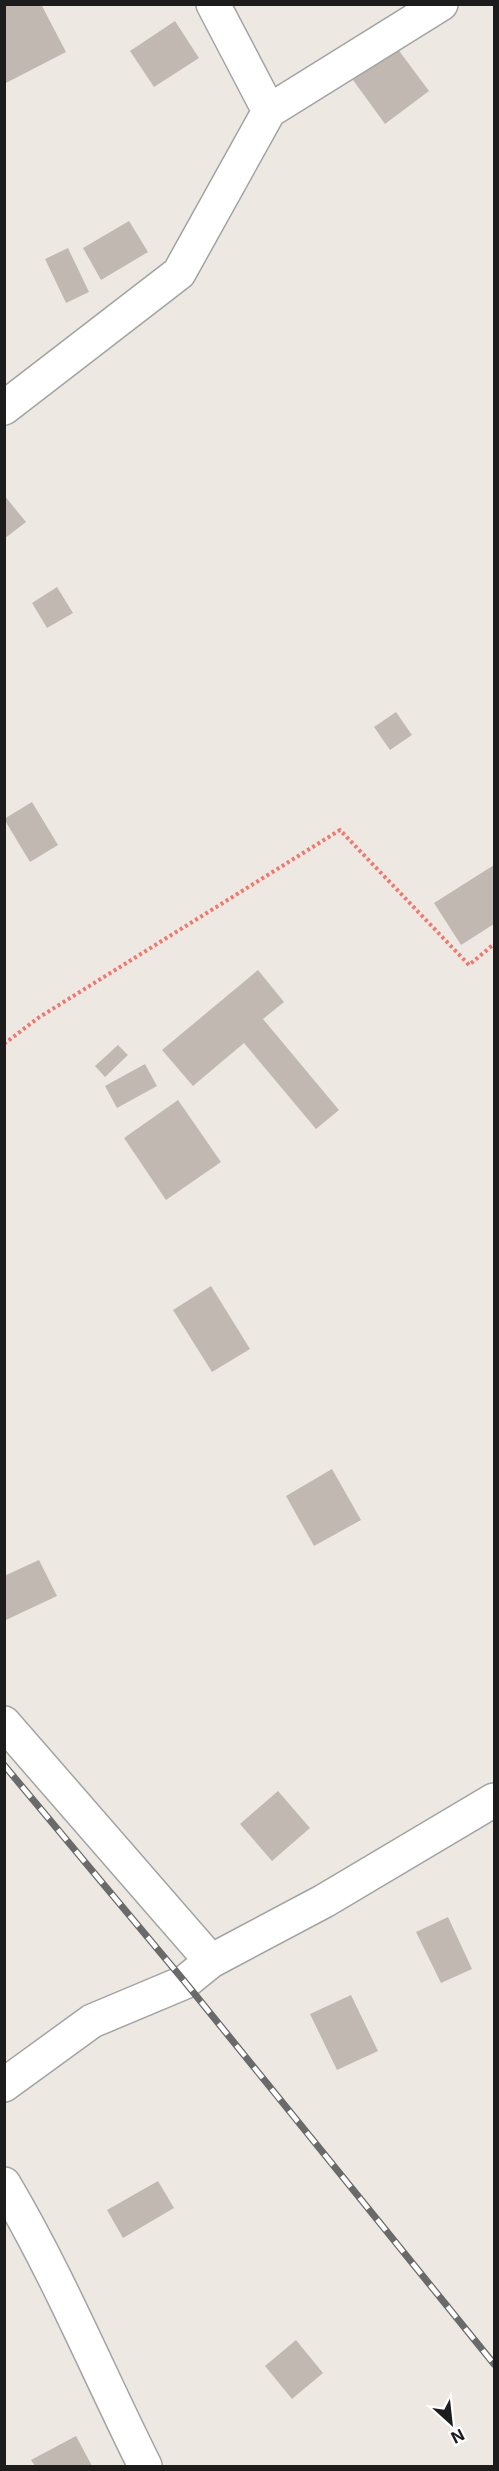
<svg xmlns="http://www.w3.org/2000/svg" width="499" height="2471" viewBox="0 0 499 2471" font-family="Inter,sans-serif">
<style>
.building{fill:#c1b8b2}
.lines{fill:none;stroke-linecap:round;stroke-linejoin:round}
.minor-casing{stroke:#a3a3a3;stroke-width:36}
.tertiary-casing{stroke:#a3a3a3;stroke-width:36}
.path{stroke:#f2776d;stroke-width:4;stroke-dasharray:3 3;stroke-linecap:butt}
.minor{stroke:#fff;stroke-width:33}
.tertiary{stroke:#fff;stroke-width:33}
.rail-casing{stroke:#6a6a6a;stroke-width:7}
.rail{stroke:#fff;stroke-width:4.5;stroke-dasharray:14;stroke-linecap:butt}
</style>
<rect width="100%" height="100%" fill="#ede9e2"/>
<path class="building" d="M4,4H41L66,52L4,84Z
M175,21L199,58L154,87L130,51Z
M397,48L429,91L385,124L353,80Z
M129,221L148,252L101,280L83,248Z
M68,248L89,292L66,303L45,259Z
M4,495L26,522L4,539Z
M57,587L73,613L47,628L32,603Z
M396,712L412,735L390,750L374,727Z
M32,802L58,845L30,862L4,819Z
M494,865V924L461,945L434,903Z
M258,970L284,1002L263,1019L339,1110L316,1129L244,1043L193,1086L162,1050Z
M118,1045L128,1055L105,1077L95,1066Z
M145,1064L157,1086L117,1108L105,1086Z
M178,1100L221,1162L166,1200L124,1138Z
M211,1286L250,1349L212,1372L173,1310Z
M332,1469L361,1520L314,1546L286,1496Z
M39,1560L57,1596L6,1620L4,1576Z
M278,1791L310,1828L272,1861L240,1824Z
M448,1917L472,1969L441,1983L416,1932Z
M351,1995L378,2051L337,2070L310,2014Z
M158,2181L174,2208L123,2238L107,2210Z
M296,2340L323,2373L292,2399L265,2366Z
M76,2436L92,2466H35L31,2460Z"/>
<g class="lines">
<defs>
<path id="minor" d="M213,4L269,111
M4,408L179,273L269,111L441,4"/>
<path id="tertiary" d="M4,1723L211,1961
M4,2085L92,2021L185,1982L211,1961L324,1901L494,1800
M4,2184C58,2275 98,2372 145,2466"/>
</defs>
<use href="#minor" class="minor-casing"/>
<use href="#tertiary" class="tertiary-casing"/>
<path class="path" d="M4,1044L38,1018L340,830L469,965L494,944"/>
<use href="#minor" class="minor"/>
<use href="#tertiary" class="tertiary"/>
<defs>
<path id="rail" d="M4,1765L185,1982L494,2364"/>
</defs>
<use href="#rail" class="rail-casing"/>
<use href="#rail" class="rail"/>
</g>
<rect width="499" height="2471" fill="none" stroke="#1c1c1c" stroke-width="12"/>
<g transform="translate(451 2423) rotate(153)" stroke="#ffffff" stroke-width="4.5" paint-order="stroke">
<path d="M0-4.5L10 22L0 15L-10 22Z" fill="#1c1c1c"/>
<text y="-9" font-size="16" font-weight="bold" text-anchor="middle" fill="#1c1c1c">N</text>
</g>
</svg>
